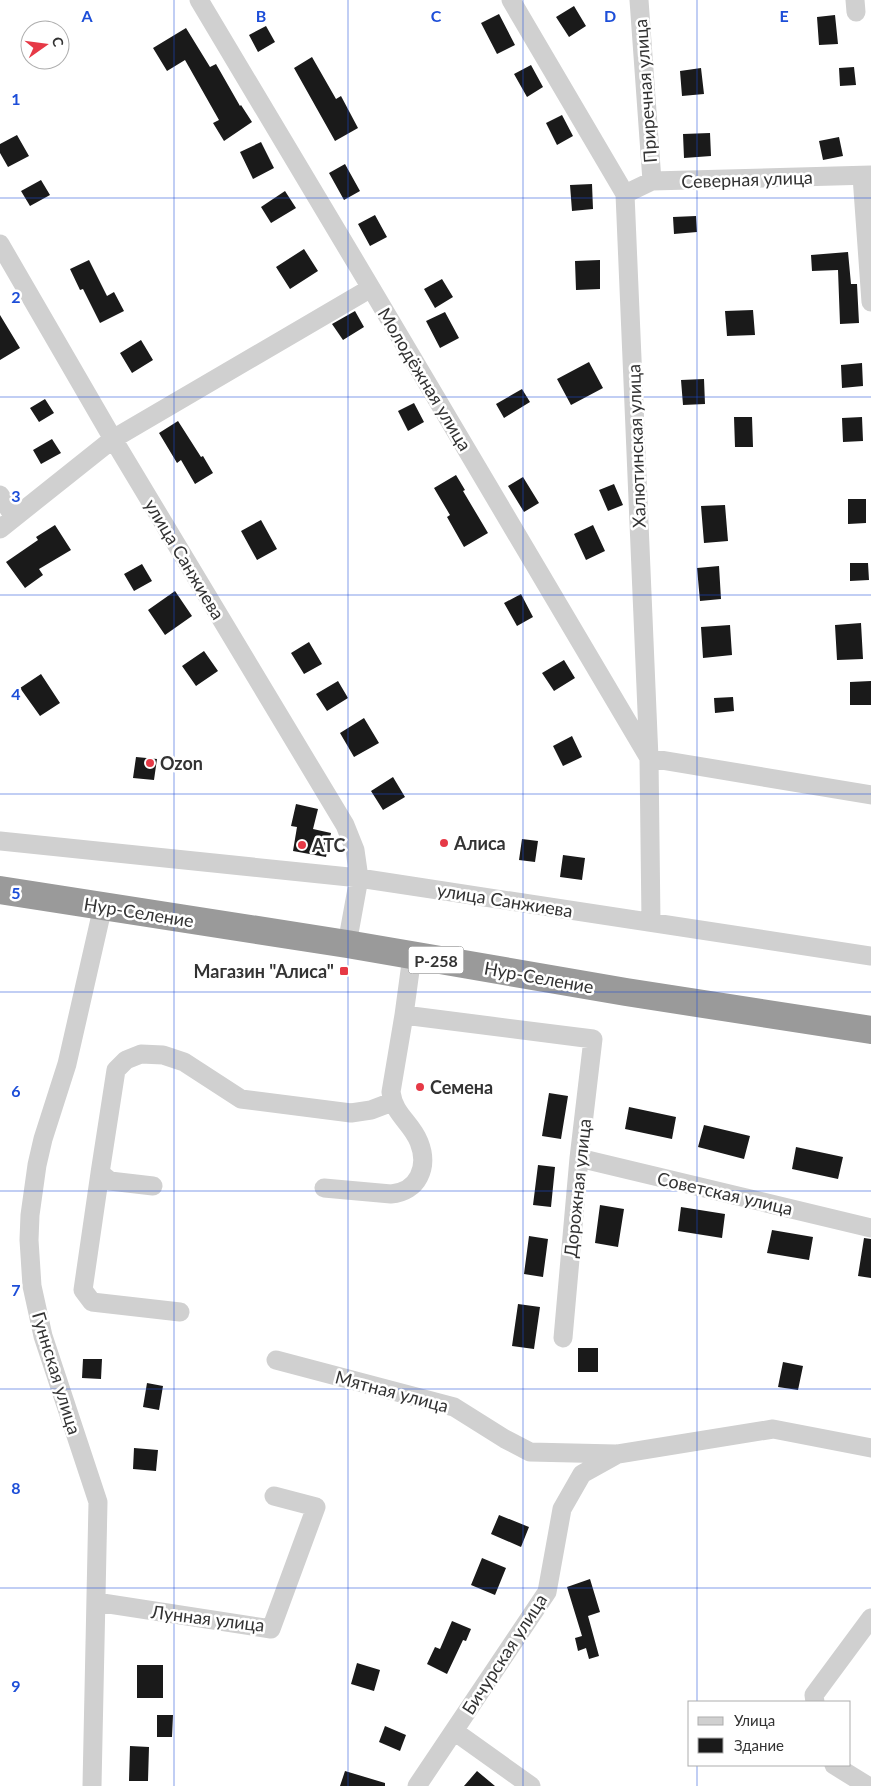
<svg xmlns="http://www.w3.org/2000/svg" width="871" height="1786" viewBox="0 0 871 1786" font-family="Lato,sans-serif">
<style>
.building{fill:#1a1a1a}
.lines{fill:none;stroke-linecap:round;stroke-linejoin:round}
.minor{stroke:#d0d0d0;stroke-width:19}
.highway{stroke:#9a9a9a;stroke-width:28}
.grid{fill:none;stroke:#1d4ed8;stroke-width:1;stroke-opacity:0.55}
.poi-dot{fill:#e63946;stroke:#fff;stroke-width:2}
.labels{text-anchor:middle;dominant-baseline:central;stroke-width:5;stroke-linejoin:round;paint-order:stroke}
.shield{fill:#fff;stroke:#707070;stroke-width:1}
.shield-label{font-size:16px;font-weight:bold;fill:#333}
.street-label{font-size:18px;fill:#333;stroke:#fff}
.poi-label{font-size:18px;font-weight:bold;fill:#333;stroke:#fff;text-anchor:start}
.grid-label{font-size:16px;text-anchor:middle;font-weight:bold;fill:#1d4ed8;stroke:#fff;stroke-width:5;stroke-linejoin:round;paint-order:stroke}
</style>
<rect width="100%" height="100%" fill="#fff"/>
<path class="building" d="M574,6L586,26L569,37L556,17Z
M499,14L515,45L497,54L481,23Z
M835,15L838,44L819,45L817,17Z
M266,26L275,42L258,52L249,35Z
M186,28L210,67L216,64L240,106L241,105L252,122L224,141L213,123L219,120L185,60L167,71L153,48Z
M312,57L336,99L341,96L358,128L335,141L294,68Z
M531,65L543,87L527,97L514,74Z
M854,67L856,85L840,86L839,68Z
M701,68L704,94L682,96L680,71Z
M562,115L573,136L557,145L546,123Z
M710,133L711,156L684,158L683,134Z
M17,135L29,156L8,167L0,153V144Z
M839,137L843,156L823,160L819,141Z
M261,142L274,168L253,179L240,152Z
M345,164L360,191L344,200L329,173Z
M41,180L50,195L30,206L21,191Z
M592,184L593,209L572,211L570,185Z
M285,191L296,208L271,223L261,207Z
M375,215L387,237L370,246L358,224Z
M696,216L697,232L674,234L673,217Z
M304,249L318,271L290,289L276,267Z
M848,252L851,284H857L859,323L840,324L838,270L812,271L811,255Z
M89,260L107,296L114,292L124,311L100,323L83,289L80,290L70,269Z
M600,260V289L576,290L575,261Z
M442,279L453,297L435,308L424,289Z
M753,310L755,335L727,336L725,311Z
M355,311L364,327L343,340L332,324Z
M445,312L459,338L440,348L426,321Z
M0,315L20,348L0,360Z
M141,340L153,360L132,373L120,353Z
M589,362L603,388L571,405L557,379Z
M862,363L863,386L842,388L841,365Z
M704,379L705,404L683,405L681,380Z
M522,389L530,402L504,418L496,404Z
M45,399L54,413L39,422L30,408Z
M414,403L424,422L408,431L398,411Z
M734,417H752L753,447H735Z
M862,417L863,441L843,442L842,418Z
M178,421L201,457L203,456L213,473L195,484L181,460L177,463L159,433Z
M52,439L61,453L41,464L33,450Z
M456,475L465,490L463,491L488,533L464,547L447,517L450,515L434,488Z
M523,477L539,503L524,512L508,486Z
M614,484L623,505L608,511L599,490Z
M848,499H866V523L848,524Z
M725,505L728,541L704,543L701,506Z
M261,520L277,549L257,560L241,531Z
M55,525L71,550L39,569L43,575L25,588L6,562L38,540L36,537Z
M593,525L605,551L586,560L574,534Z
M850,563H868L869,580L850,581Z
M142,564L152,581L134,591L124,574Z
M719,566L721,599L700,601L697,568Z
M175,591L192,616L165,635L148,610Z
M521,594L533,617L517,626L504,603Z
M861,623L863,659L837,660L835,625Z
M730,625L732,655L703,658L701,627Z
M309,642L322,664L304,674L291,653Z
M204,651L218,671L196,686L182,666Z
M564,660L575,678L554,691L542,673Z
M41,674L60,703L40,716L20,688Z
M338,681L348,698L327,711L316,694Z
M871,681V705H850V682Z
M733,697L734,711L715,713L714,698Z
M364,718L379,743L354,757L340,733Z
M572,736L582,757L563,766L553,746Z
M136,757L157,759L154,780L133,778Z
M393,777L405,797L383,810L371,791Z
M296,804L318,809L313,829L331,833L326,857L293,851L297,827L291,826Z
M522,839L538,841L535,862L519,860Z
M563,855L585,858L582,880L560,877Z
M549,1093L568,1096L561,1139L542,1136Z
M629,1107L676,1117L672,1139L625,1129Z
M704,1125L750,1136L744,1159L698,1147Z
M796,1147L843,1157L838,1179L792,1169Z
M538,1165L555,1167L551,1207L533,1205Z
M600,1205L624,1209L618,1247L595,1243Z
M681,1207L725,1214L722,1238L678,1231Z
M772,1230L813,1237L809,1260L767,1253Z
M529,1236L548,1239L543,1277L524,1274Z
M864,1238L871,1239V1278L858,1276Z
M518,1304L540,1307L534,1349L512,1346Z
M578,1348H598V1372H578Z
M83,1359H102L101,1379L82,1378Z
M783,1362L803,1366L798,1390L778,1387Z
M147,1383L163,1386L159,1410L143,1407Z
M134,1448L158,1450L156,1471L133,1469Z
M499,1515L529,1527L521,1547L491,1534Z
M482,1558L506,1568L495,1595L471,1585Z
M590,1579L600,1612L588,1616L599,1656L589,1659L586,1648L578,1651L575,1638L582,1636L567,1587Z
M452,1621L471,1629L466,1641L463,1640L447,1674L427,1664L435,1647L440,1649Z
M357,1663L380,1670L374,1691L351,1684Z
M137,1665H163V1698H137Z
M157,1715H173L172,1737H157Z
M385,1726L406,1735L400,1751L379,1742Z
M130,1746L149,1747L148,1781H129Z
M345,1771L385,1783V1786H340Z
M477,1771L495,1786H464Z"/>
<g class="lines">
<path class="minor" d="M199,0L371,288L649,758L871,795
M511,0L625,194L649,758L651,922
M639,0L652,181
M855,0L856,12
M862,176L871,302
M625,194L652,181L871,175
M0,244L113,439L345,825L355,850L359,878L347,944
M0,495L14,517
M0,529L113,439L371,288
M0,841L359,878L871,956
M404,1015L412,956
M579,1158L871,1228
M100,1173L83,1290L92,1302L180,1312
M153,1186L110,1181L100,1173L116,1070L126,1060L141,1054L163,1055L184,1062L241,1099L351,1113L371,1110L392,1102
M324,1188L391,1194C418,1192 429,1167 419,1142C411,1122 394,1115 391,1092L404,1015L593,1039L579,1158L563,1338
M276,1360L454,1407L505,1439L530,1452L616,1454
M96,1602L271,1629L316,1507L274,1496
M815,1702L814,1695L871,1618
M454,1731L531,1786
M834,1765L868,1786
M92,1786L98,1502L43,1336L32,1286L29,1240L30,1215L37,1165L43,1139L67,1064L103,906
M417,1786L547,1592L562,1509L582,1474L618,1454L773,1429L871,1448"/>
<path class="highway" d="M0,890L347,944L626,992L871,1030"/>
</g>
<path class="grid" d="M174,0V1786M348,0V1786M523,0V1786M697,0V1702M0,198H871M0,397H871M0,595H871M0,794H871M0,992H871M0,1191H871M0,1389H871M0,1588H871M697,1765V1786"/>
<g class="poi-dot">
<circle cx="150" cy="763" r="5"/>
<circle cx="444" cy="843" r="5"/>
<circle cx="302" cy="845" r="5"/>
<rect x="339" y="966" width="10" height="10" rx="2.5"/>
<circle cx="420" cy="1087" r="5"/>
</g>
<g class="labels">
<rect class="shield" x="408.5" y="946.5" width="55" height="27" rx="4"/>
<g class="shield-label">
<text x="436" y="960">Р-258</text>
</g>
<g class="street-label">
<text transform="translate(645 91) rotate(-94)">Приречная улица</text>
<text transform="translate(747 179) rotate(-2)">Северная улица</text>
<text transform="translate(425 379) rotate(59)">Молодёжная улица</text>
<text transform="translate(636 446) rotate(-92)">Халютинская улица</text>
<text transform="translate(185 559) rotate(59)">улица Санжиева</text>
<text transform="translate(505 900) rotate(9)">улица Санжиева</text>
<text transform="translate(139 912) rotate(9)">Нур-Селение</text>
<text transform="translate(539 977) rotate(10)">Нур-Селение</text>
<text transform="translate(577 1188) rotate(-84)">Дорожная улица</text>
<text transform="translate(725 1193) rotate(13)">Советская улица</text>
<text transform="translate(57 1373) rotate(73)">Гуннская улица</text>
<text transform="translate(392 1391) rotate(15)">Мятная улица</text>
<text transform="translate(208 1618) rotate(7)">Лунная улица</text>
<text transform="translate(504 1654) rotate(-57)">Бичурская улица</text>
</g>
<g class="poi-label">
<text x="160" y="763">Ozon</text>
<text x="454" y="843">Алиса</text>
<text x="312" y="845">АТС</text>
<text x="334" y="971" text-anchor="end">Магазин "Алиса"</text>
<text x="430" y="1087">Семена</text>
</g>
</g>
<g class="grid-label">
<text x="87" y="22">A</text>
<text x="261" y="22">B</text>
<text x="436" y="22">C</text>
<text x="610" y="22">D</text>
<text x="784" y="22">E</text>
<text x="16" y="105">1</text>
<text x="16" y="303">2</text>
<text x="16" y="502">3</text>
<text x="16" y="700">4</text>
<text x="16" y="899">5</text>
<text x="16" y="1097">6</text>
<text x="16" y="1296">7</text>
<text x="16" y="1494">8</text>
<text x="16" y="1692">9</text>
</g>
<rect x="688" y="1701" width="162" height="65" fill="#ffffff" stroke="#adadad"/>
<rect x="698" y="1717" width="25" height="8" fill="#d0d0d0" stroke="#adadad"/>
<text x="734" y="1726" font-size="15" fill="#333333">Улица</text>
<rect x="698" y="1738" width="25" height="15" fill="#1a1a1a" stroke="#adadad"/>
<text x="734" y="1751" font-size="15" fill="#333333">Здание</text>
<g transform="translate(45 45) rotate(76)"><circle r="24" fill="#ffffff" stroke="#adadad"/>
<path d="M0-4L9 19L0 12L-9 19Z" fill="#e63946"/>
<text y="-8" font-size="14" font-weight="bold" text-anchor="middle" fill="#333333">С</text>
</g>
</svg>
